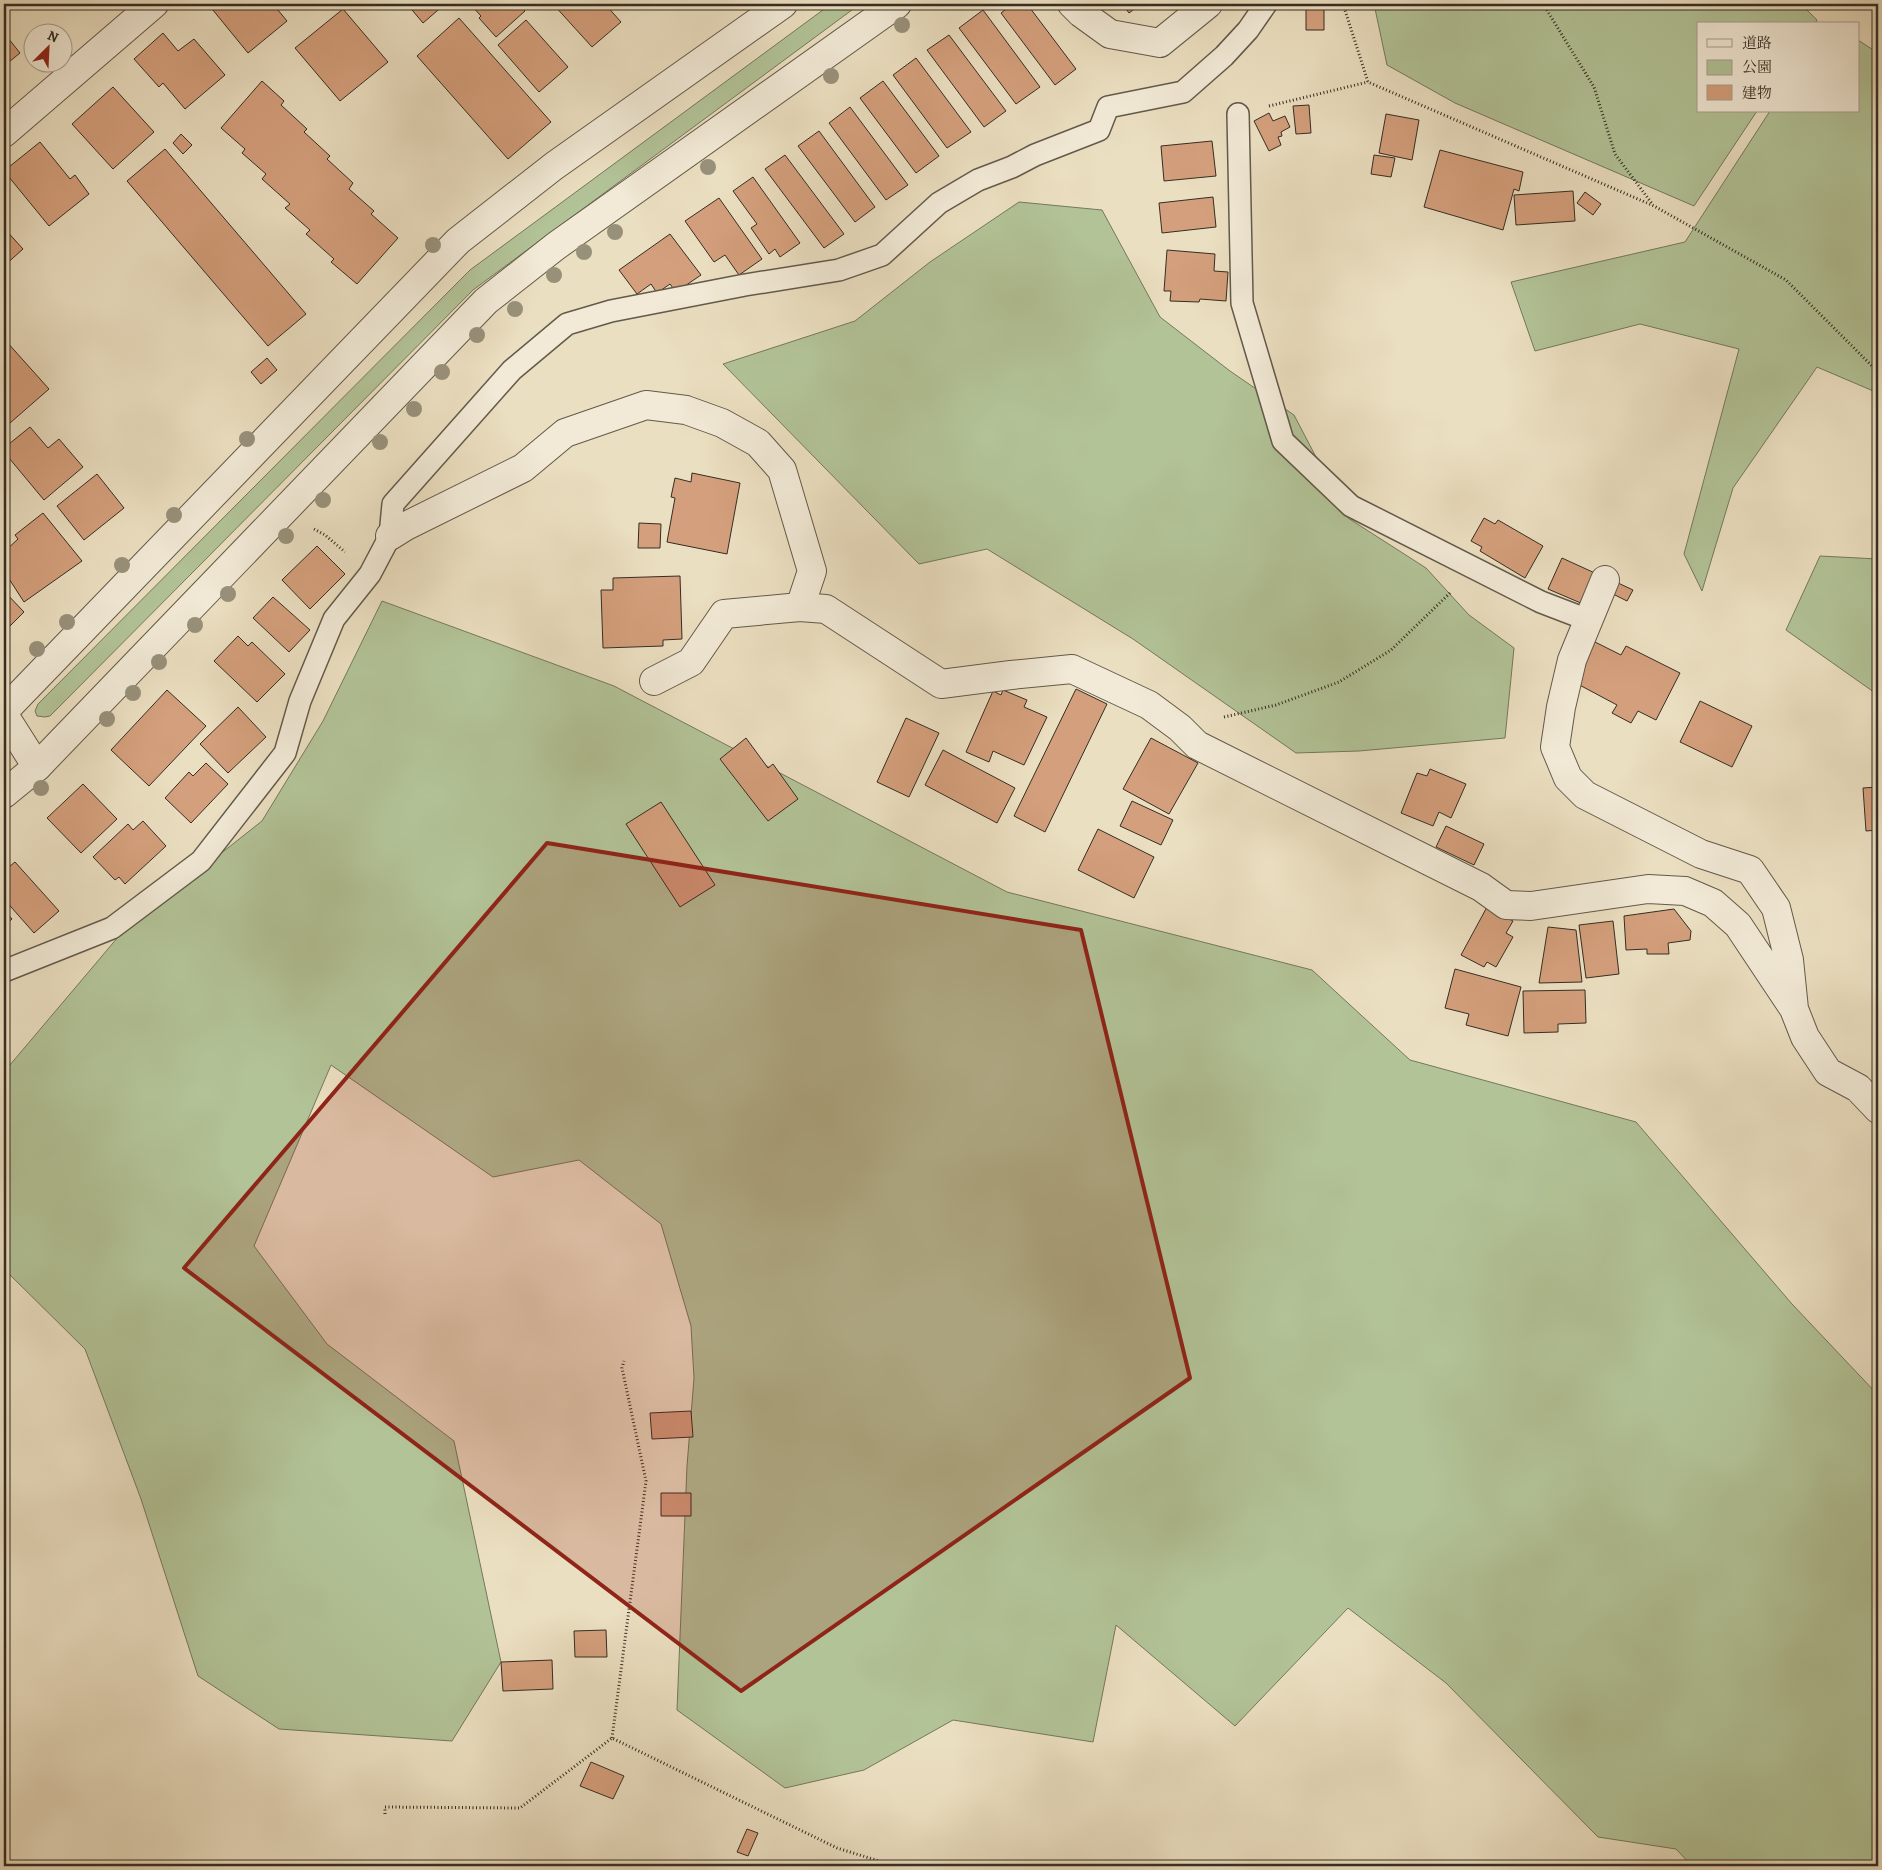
<svg xmlns="http://www.w3.org/2000/svg" width="1882" height="1870" viewBox="0 0 1882 1870" font-family="Alegreya,'Noto Serif JP',serif">
<style>
.green{fill:#b2c397;stroke:#74785d}
.building{fill:#d49f7c;stroke:#352d23}
.lines{fill:none;stroke-linecap:round;stroke-linejoin:round}
.service-casing{stroke:#625a4a;stroke-width:24}
.minor-casing{stroke:#625a4a;stroke-width:30}
.tertiary-casing{stroke:#625a4a;stroke-width:30}
.path{stroke:#352d23;stroke-width:3;stroke-dasharray:1 2.5;stroke-linecap:butt}
.service{stroke:#f2ead7;stroke-width:21}
.minor{stroke:#f2ead7;stroke-width:28}
.tertiary{stroke:#f2ead7;stroke-width:28}
.tree{fill:#98917a}
.marked{fill:#8f2418;fill-opacity:0.2;stroke:#8f2418;stroke-width:4;stroke-linejoin:round}
</style>
<rect width="100%" height="100%" fill="#ebdfc1"/>
<filter id="stains"><feTurbulence type="fractalNoise" baseFrequency=".004" numOctaves="4"/><feColorMatrix values="0 0 0 0 .2 0 0 0 0 .09 0 0 0 0 .02 0 0 0 .5 -.17"/></filter>
<radialGradient id="worn" r=".72"><stop offset=".6" stop-color="#630" stop-opacity="0"/><stop offset="1" stop-color="#630" stop-opacity=".3"/></radialGradient>
<path class="green" d="M831,4H860L473,290L50,716L45,717L37,716L35,711L38,704L470,270Z
M1374,4H1468L1477,9L1478,4H1801L1817,20L1815,24H1698V111H1757L1694,206L1455,103L1387,65Z
M1858,40L1878,53V393L1817,367L1733,488L1702,591L1684,554L1739,349L1640,324L1535,351L1511,282L1685,242L1770,111H1858Z
M1019,202L1102,210L1160,317L1230,371L1294,415L1348,518L1426,568L1469,615L1514,648L1505,738L1359,751L1296,753L1133,639L987,549L919,564L723,364L855,321L930,262Z
M1820,556L1878,559V695L1786,630Z
M382,601L614,686L1007,892L1312,970L1410,1060L1636,1122L1792,1304L1878,1395V1866H1692L1676,1849L1598,1837L1446,1683L1348,1608L1235,1726L1116,1625L1093,1742L953,1720L864,1770L785,1788L677,1710L687,1466L694,1378L691,1326L661,1224L579,1160L493,1177L331,1065L254,1246L327,1344L454,1441L501,1662L452,1741L279,1729L198,1676L141,1499L85,1349L4,1269V1072L124,930L262,821L323,721Z"/>
<path class="building" d="M208,4H273L287,21L248,53Z
M407,4H445L423,23Z
M470,4H519L525,11L496,37L479,18L481,16Z
M553,4H605L621,22L592,47Z
M1013,4H1027L1076,69L1055,85L1001,13Z
M1122,4H1141L1129,13Z
M1306,5H1324V30H1306Z
M343,9L388,62L340,101L295,48Z
M983,10L1040,87L1016,104L959,28Z
M459,18L551,122L508,159L417,56Z
M526,20L568,67L539,92L498,45Z
M4,33L20,53L4,66Z
M163,33L178,51L194,39L225,75L185,109L163,83L159,87L134,59Z
M949,35L1006,111L984,127L927,50Z
M916,58L971,132L947,148L893,75Z
M262,81L284,101L281,105L307,129L304,132L330,156L327,159L353,183L349,189L374,211L371,214L398,238L357,284L331,262L334,259L306,234L310,230L285,208L290,204L262,179L266,174L242,153L245,149L221,128Z
M883,81L939,156L916,173L860,98Z
M113,87L154,132L113,169L72,124Z
M1309,105L1311,133L1296,134L1293,106Z
M850,107L908,185L886,200L829,123Z
M1269,113L1273,121L1285,116L1290,127L1281,132L1282,136L1278,137L1281,145L1269,151L1254,121Z
M1386,114L1419,120L1412,160L1379,153Z
M819,131L875,207L855,222L798,146Z
M181,134L192,145L183,154L173,143Z
M1212,141L1216,176L1164,181L1161,146Z
M40,142L70,179L75,175L89,194L49,226L4,171Z
M165,149L306,314L268,346L127,181Z
M1440,150L1523,172L1519,191L1514,189L1503,230L1424,207Z
M785,155L844,234L824,248L765,169Z
M1374,155L1395,158L1391,177L1371,174Z
M753,177L800,243L780,257L775,249L769,254L751,228L757,224L733,191Z
M1573,191L1575,221L1516,225L1514,195Z
M1585,192L1601,204L1593,215L1577,203Z
M1213,197L1216,227L1162,233L1159,203Z
M719,198L762,259L739,275L725,255L714,262L685,221Z
M4,228L23,249L4,266Z
M670,234L701,275L676,292L670,284L657,293L651,284L637,294L619,270Z
M1167,250L1215,254L1214,271L1228,272L1226,301L1200,299L1199,302L1170,301L1171,291H1164Z
M6,341L49,389L10,423L4,416V343Z
M267,358L277,370L261,384L251,372Z
M30,427L48,448L59,439L83,467L44,500L4,452V448Z
M692,473L740,483L727,554L667,542L675,498L671,497L675,478L691,482Z
M97,474L124,508L84,540L57,506Z
M43,513L82,561L24,602L4,571V552L18,539L15,535Z
M1484,518L1495,524L1498,520L1543,546L1525,578L1480,551L1482,547L1471,541Z
M639,523L661,524L660,548H638Z
M317,546L345,574L310,609L282,580Z
M1562,558L1597,574L1583,604L1548,589Z
M680,576L682,639L663,640V646L603,648L601,590H613V578Z
M1616,582L1633,590L1627,601L1611,593Z
M4,591L24,612L4,632Z
M273,597L310,630L289,652L253,618Z
M238,636L248,646L252,642L285,674L257,702L214,661Z
M1593,641L1621,655L1626,646L1680,673L1656,720L1638,711L1631,723L1612,713L1617,705L1572,681Z
M1076,689L1107,704L1045,832L1014,816Z
M167,690L206,726L149,786L111,750Z
M1003,690L1027,700L1024,707L1047,717L1024,765L993,751L989,762L966,752L993,691L1001,695Z
M1700,701L1752,726L1732,767L1680,742Z
M238,707L266,737L228,773L200,744Z
M906,718L939,733L909,797L877,782Z
M746,738L768,768L773,764L798,799L768,821L720,759Z
M1151,738L1198,763L1169,814L1123,789Z
M943,750L1015,788L997,823L925,785Z
M206,763L228,784L191,823L165,798L189,772L193,776Z
M1430,769L1466,784L1451,818L1439,812L1433,826L1401,813L1417,773L1427,776Z
M83,784L117,819L81,853L47,818Z
M1878,787V830L1866,831L1863,788Z
M1132,801L1173,820L1161,845L1120,826Z
M661,802L715,885L680,907L626,824Z
M143,821L166,846L125,884L119,877L115,880L93,857L128,824L133,830Z
M1446,826L1484,844L1474,865L1436,847Z
M1098,829L1154,857L1134,898L1078,870Z
M15,862L59,911L34,933L4,899V871Z
M1487,907L1513,921L1506,933L1513,937L1496,967L1487,962L1484,967L1461,955Z
M1674,909L1691,931L1690,940L1668,943L1669,954H1647V949L1626,950L1624,916Z
M4,910L12,919L4,926Z
M1613,921L1619,974L1586,978L1579,925Z
M1548,927L1576,930L1582,982L1539,983Z
M1455,969L1521,987L1508,1036L1466,1025L1469,1014L1445,1008Z
M1585,990L1586,1023L1558,1024V1032L1524,1033L1523,991Z
M691,1411L693,1437L652,1439L650,1413Z
M661,1493H691V1516H661Z
M606,1630L607,1657H575L574,1631Z
M552,1660L553,1689L503,1691L501,1662Z
M591,1762L624,1776L613,1799L580,1786Z
M747,1829L758,1833L748,1856L737,1852Z"/>
<g class="lines">
<defs>
<path id="service" d="M1238,114L1242,303L1283,441L1351,506L1541,602L1588,620
M4,971L112,928L201,861L285,753L300,701L334,619L370,574L390,536L393,504L512,370L567,324L611,311L745,285L839,270L882,255L939,203L978,180L1012,167L1035,155L1099,130L1108,107L1183,92L1224,56L1248,30L1266,4"/>
<path id="minor" d="M1072,4L1081,13L1110,34L1160,43L1208,4
M4,133L154,4
M390,536L406,526L523,468L565,433L646,405L686,410L722,423L758,443L782,470L812,571L800,607L724,614L691,662L654,681
M1605,580L1572,660L1561,707L1555,747L1568,778L1585,795L1701,854L1750,870L1776,908L1789,960L1794,1009L1805,1037L1828,1072L1858,1088L1878,1109
M800,607L826,609L941,684L1011,675L1072,669L1149,705L1180,728L1197,745L1481,887L1506,905L1531,906L1648,889L1685,891L1713,903L1738,925L1794,1009
M4,715L37,767"/>
<path id="tertiary" d="M4,711L458,241L554,166L783,4
M4,794L37,767L486,301L556,246L897,4"/>
</defs>
<use href="#service" class="service-casing"/>
<use href="#minor" class="minor-casing"/>
<use href="#tertiary" class="tertiary-casing"/>
<path class="path" d="M1343,4L1368,82L1654,206L1786,280L1878,372
M1543,4L1594,87L1615,154L1653,205
M1269,106L1368,82
M314,529L325,535L345,552
M1224,717L1276,705L1339,682L1391,650L1450,593
M612,1738L646,1481L622,1368L624,1361
M385,1814V1807L520,1808L612,1738L837,1848L895,1866"/>
<use href="#service" class="service"/>
<use href="#minor" class="minor"/>
<use href="#tertiary" class="tertiary"/>
</g>
<g class="tree">
<circle cx="902" cy="25" r="8"/>
<circle cx="831" cy="76" r="8"/>
<circle cx="708" cy="167" r="8"/>
<circle cx="615" cy="232" r="8"/>
<circle cx="433" cy="245" r="8"/>
<circle cx="584" cy="252" r="8"/>
<circle cx="554" cy="275" r="8"/>
<circle cx="515" cy="309" r="8"/>
<circle cx="477" cy="335" r="8"/>
<circle cx="442" cy="372" r="8"/>
<circle cx="414" cy="409" r="8"/>
<circle cx="247" cy="439" r="8"/>
<circle cx="380" cy="442" r="8"/>
<circle cx="323" cy="500" r="8"/>
<circle cx="174" cy="515" r="8"/>
<circle cx="286" cy="536" r="8"/>
<circle cx="122" cy="565" r="8"/>
<circle cx="228" cy="594" r="8"/>
<circle cx="67" cy="622" r="8"/>
<circle cx="195" cy="625" r="8"/>
<circle cx="37" cy="649" r="8"/>
<circle cx="159" cy="662" r="8"/>
<circle cx="133" cy="693" r="8"/>
<circle cx="107" cy="719" r="8"/>
<circle cx="41" cy="788" r="8"/>
</g>
<path class="marked" d="M547,843L1081,930L1190,1378L741,1691L184,1268Z"/>
<rect width="1882" height="1870" fill="none" stroke="#ebdfc1" stroke-width="20"/>
<rect x="5" y="5" width="1872" height="1860" fill="none" stroke="#352d23" stroke-width="2.5"/>
<rect x="10" y="10" width="1862" height="1850" fill="none" stroke="#352d23"/>
<rect x="1697" y="22" width="162" height="90" fill="#f2ead7" stroke="#a69e8f"/>
<rect x="1707" y="39" width="25" height="8" fill="#f2ead7" stroke="#a69e8f"/>
<text x="1742" y="48" font-size="15" fill="#352d23">道路</text>
<rect x="1707" y="60" width="25" height="15" fill="#b2c397" stroke="#a69e8f"/>
<text x="1742" y="72" font-size="15" fill="#352d23">公園</text>
<rect x="1707" y="85" width="25" height="15" fill="#d49f7c" stroke="#a69e8f"/>
<text x="1742" y="98" font-size="15" fill="#352d23">建物</text>
<g transform="translate(48 48) rotate(24)"><circle r="24" fill="#f2ead7" stroke="#a69e8f"/>
<path d="M0-4L9 19L0 12L-9 19Z" fill="#8f2418"/>
<text y="-8" font-size="14" font-weight="bold" text-anchor="middle" fill="#352d23">N</text>
</g>
<rect width="100%" height="100%" filter="url(#stains)"/>
<rect width="100%" height="100%" fill="url(#worn)"/>
</svg>
